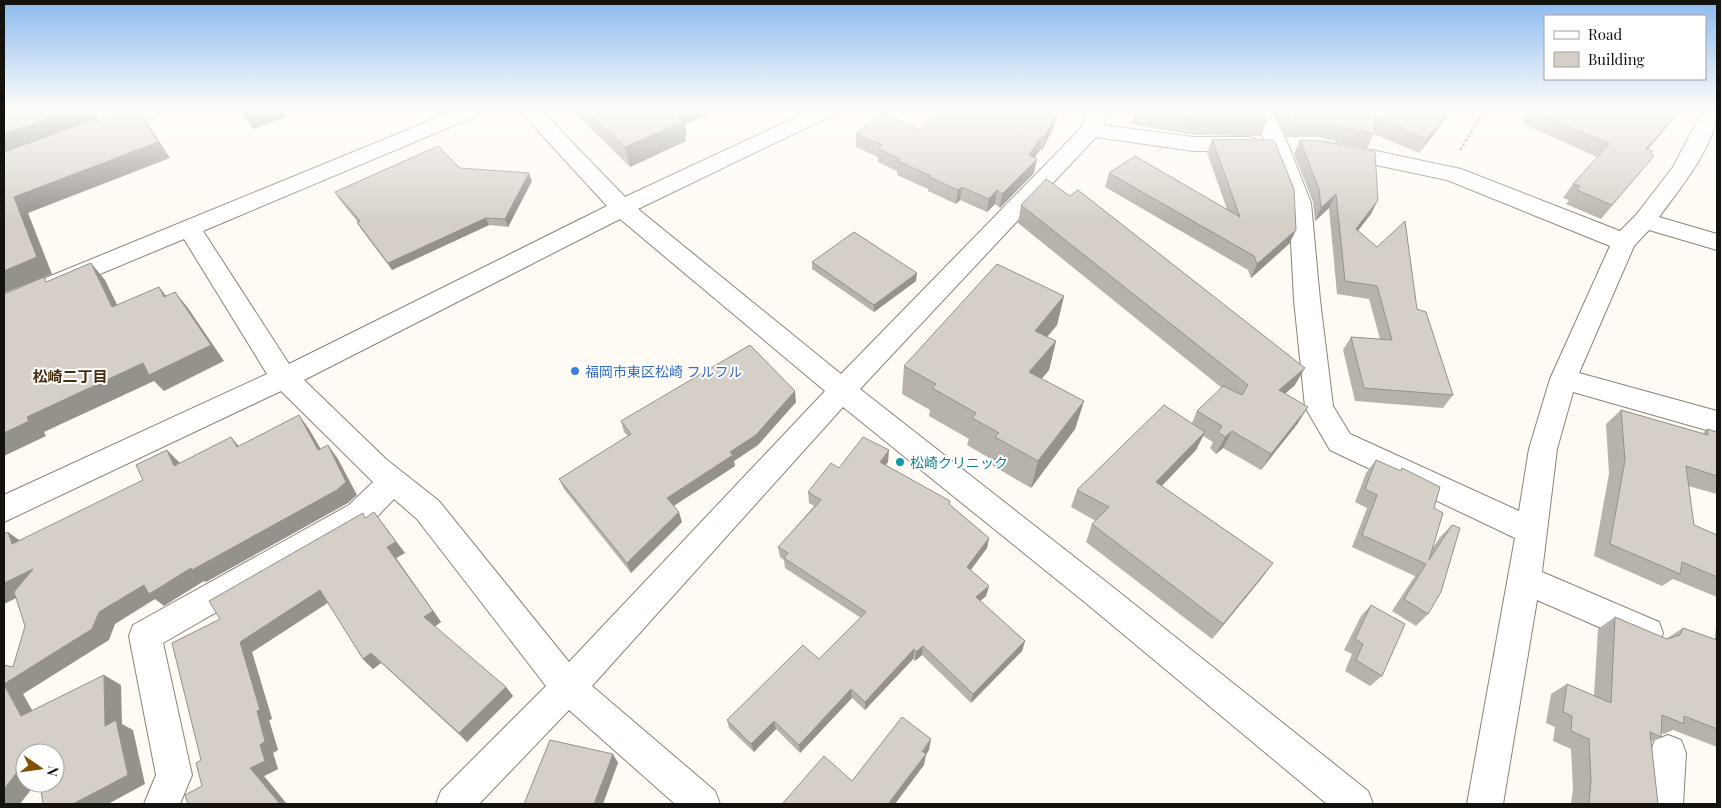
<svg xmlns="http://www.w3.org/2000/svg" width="1721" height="808" viewBox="0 0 1721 808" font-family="'Playfair Display','Noto Sans JP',serif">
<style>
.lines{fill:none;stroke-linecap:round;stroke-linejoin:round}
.minor-casing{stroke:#89837b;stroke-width:2}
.path{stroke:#a29f99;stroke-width:2.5;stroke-dasharray:3 2;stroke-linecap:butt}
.minor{fill:#fff;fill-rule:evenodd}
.wall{fill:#b7b2ab}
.shaded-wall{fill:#95918b}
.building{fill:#d5cfc7;stroke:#95918b}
.shop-dot{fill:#3f7fe0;stroke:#fff;stroke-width:2}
.culture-dot{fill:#0f9aa8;stroke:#fff;stroke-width:2}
.labels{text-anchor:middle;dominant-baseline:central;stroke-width:4;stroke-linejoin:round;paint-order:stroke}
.shop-label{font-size:14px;fill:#366cbe;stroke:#fff;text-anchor:start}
.culture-label{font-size:14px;fill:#0d838f;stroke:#fff;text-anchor:start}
.neighbourhood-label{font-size:15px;font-weight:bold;fill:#472c0c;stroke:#fff}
</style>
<rect width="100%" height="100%" fill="#fffaf3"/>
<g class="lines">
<defs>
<path id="minor" d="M134,110H163L160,114L114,132L107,133L100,132L96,127L100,122Z
M456,110H484L481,114L203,231L289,364L607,206L519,110H541L625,197L811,110H838L835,114L638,209L841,374L1081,128L1088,110H1108L1103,125L1193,137H1248L1256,139L1259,144L1256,149L1248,151H1193L1096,137L860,389L1109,584L1368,791L1373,804H1327L1087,604L843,407L592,686L715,791L720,804H675L569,710L479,804H436L441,791L546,686L417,519L394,499L371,523L163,643L192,775L180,804H144L156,775L129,636L133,625L349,505L373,482L281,391L4,522V495L267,374L184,239L4,314V295ZM620,219L825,391L569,662L439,501L387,460L304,380Z
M1251,110H1271L1288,144L1311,203L1320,300L1333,406L1350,434L1519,511L1529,449L1550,379L1610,246L1447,180L1338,157L1330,155L1327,150L1330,145L1338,143L1461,169L1620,231L1636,215L1673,167L1703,110H1717C1717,144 1679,190 1659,217L1717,234V250L1649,230L1634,246L1579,373L1717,411V433L1573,392L1557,449L1542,572L1659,622L1663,633L1659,644L1647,648L1537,600L1503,804H1467L1515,538L1330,450L1305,407L1294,300L1289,203L1266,144Z
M1668,735L1681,740L1686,753L1683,804H1647L1650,753L1655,740Z"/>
</defs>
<use href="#minor" class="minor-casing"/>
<path class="path" d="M1460,150L1485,110"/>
<use href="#minor" class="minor"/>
</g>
<path class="wall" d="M239,110H282L286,117L253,129Z
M572,110H716L685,125L687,135L685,136L686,141L630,167Z
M1134,110H1247L1249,113L1267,122L1261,136L1194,135L1131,124Z
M1273,110H1450L1443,122L1419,153L1374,134L1367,148L1317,137H1286Z
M1529,110H1679L1677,114L1666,128L1648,149L1650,155L1642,170L1601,219L1566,204L1569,200L1563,198L1573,184L1597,157L1521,123Z
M1001,112L1009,113L1055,124L1042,151L1040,150L1034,158V173L1000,208L995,204L987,212L960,200L956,204L928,191V189L897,175V171L878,162V157L856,147V134L920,130Z
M1212,139L1296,230L1289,244L1251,278L1248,270L1105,187L1109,173L1227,209L1207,153Z
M1300,140L1371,214L1358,230L1417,309L1453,395L1443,408L1355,401L1343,350L1351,337L1380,339L1369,299L1337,294L1329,208L1315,221L1313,202L1294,154Z
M460,168L532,181L508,227L489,225L392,270L361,229L357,222H358L339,199L335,192Z
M1021,205L1295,385L1285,394L1298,423L1261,470L1223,448L1216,454L1210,448L1213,442L1203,436L1196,450L1162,486L1273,563L1261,579L1212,639L1086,542L1092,524L1096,521L1071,507L1077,490L1192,423L1197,411L1222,388L1018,223Z
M812,262L916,281L874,312L812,269Z
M1064,296L1057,325L1047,337L1056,341L1049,370L1041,379L1084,401L1075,429L1031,488L990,464L991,459L967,445L969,439L929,416L930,410L902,394L904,366Z
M796,402L758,445L734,461L735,466L674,506L682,522L631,573L564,489L559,479L628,436L624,432L621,421Z
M1621,410L1702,434L1707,429L1717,432V494L1688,486L1694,525L1717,535V597L1673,579L1662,586L1594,556L1609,474L1606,424Z
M1376,460L1400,471L1402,468L1434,508L1432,549L1440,537L1452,525L1428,614L1416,626L1392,611L1415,576L1352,547L1367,508L1355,502L1366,473Z
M888,462L886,465L950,505L989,538L987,548L971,570L989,586L986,596L980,601L1025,641L1022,651L971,703L922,655L915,661L913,659L865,710L852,698L800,753L776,729L754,752L729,728L727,720L819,659L861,618L785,568L784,560L780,557L778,547L814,506L809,503L808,492L839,468Z
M366,517L405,553L396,558L441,622L434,626L506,687L513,696L467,742L381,663L373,669L363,659L328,603L252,652L272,719L269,720L278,750L273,753L278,769L264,776L202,786L201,760L220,619Z
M1371,605L1382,676L1370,686L1345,671L1352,654L1344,650L1361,616Z
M1717,613V747L1673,730L1664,734L1661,733V737L1651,742L1658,804H1571L1573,789L1571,749L1553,741L1555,727L1546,723L1551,694L1567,684L1594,696L1598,629L1615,617L1666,639L1683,628L1715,639Z"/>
<path class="shaded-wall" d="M72,110H93L99,121L4,155V134Z
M139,110L170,158L28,213L52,274L4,293V271L14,197Z
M258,110H282L286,117L253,129L244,115Z
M675,110H716L685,125L687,135L685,136L686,141L630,167L625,147Z
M1450,110L1443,122L1419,153L1427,139Z
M1058,111L1055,124L1042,151L1044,137Z
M1677,114L1666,128L1636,163L1646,149Z
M1042,136L1040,150L1027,169L1029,155Z
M1037,159L1034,173L1000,208L1002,194Z
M529,173L532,181L508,227L505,219Z
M962,187L960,200L956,204L958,190Z
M997,190L995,204L987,212L989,199Z
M1336,194L1329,208L1315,221L1321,208Z
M1378,200L1371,214L1349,242L1356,229Z
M486,218L489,225L392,270L388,263Z
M1296,230L1289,244L1251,278L1257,264Z
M91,263L105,280L126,323L112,307Z
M917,273L916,281L874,312V305Z
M159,287L172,303L164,297Z
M175,292L188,308L224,361L164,391L154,381L44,432L46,436L4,456V433Z
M1064,296L1057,325L1029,359L1035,331Z
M1056,341L1049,370L1023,401L1029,372Z
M1305,368L1295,385L1269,407L1279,390Z
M795,391L796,402L758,445L734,461L735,466L670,508L667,498L730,452Z
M1084,401L1075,429L1031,488L1038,461Z
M1308,407L1298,423L1261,470L1271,454Z
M299,415L309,429L329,463L318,450Z
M1232,431L1223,448L1216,454L1225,437Z
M1205,432L1196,450L1148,500L1156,482Z
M231,437L243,451L237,447Z
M328,445L338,459L357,495L348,503L206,582L204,581L164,606L155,599L115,624L109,640L23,694L41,726L21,716L4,684L99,612Z
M167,450L180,463L174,466Z
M889,450L888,462L879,473L880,462Z
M374,512L405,553L396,558L441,622L433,628L424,617L387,547Z
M679,512L682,522L631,573L627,563Z
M8,532L26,545L12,544Z
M989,538L987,548L965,577L967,567Z
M1273,563L1261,579L1212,639L1223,624Z
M33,569L51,581L4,604V583Z
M989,586L986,596L973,607L976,597Z
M320,590L330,601L252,652L272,719L269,720L278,750L273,753L278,769L264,776L287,804H280L250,768L260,745L257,711L240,642Z
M1025,641L1022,651L971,703L973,694Z
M923,646L922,655L915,661L916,652Z
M914,649L913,659L865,710V702Z
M371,653L381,663L373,669L363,659Z
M104,675L121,685L122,724L133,730L145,784L108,804H73L105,726Z
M506,687L513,696L467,742L459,733Z
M851,689L852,698L800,753L799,745Z
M774,721L776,729L754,752L751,744Z
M931,739L929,750L926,755L924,765L895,804H888Z
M613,754L618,763L603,804H594Z
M25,762V783H36L20,804H4V789Z"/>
<path class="building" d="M4,110H72L4,134Z
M128,110H138L158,142L14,197L37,257L4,271V152L96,119L97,121Z
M241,110H258L244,115Z
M587,110H677L683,115L678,118L682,122L625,147Z
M938,110H993L1001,112L1003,110L1009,113L1011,110H1056L1058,111L1044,137L1042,136L1029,155L1037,159L1002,194L997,190L989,199L962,187L958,190L929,177L931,176L898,161L900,159L878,149L882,145L856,134L882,113L920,130Z
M1135,110H1247L1249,113L1252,110H1261L1267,122L1199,121Z
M1286,110H1450L1427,139L1374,116L1375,134L1324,123H1292Z
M1531,110H1679L1677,114L1646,149L1653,151L1650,155L1654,156L1612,205L1577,190L1580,186L1573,184L1609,144Z
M1212,139L1274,140L1294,189L1296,230L1257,264L1254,256L1109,173L1135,156L1240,217Z
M1300,140L1323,141L1375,152L1378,200L1356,229L1377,247L1405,221L1417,309L1426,312L1453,395L1364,388L1351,337L1392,340L1377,286L1345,281L1336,194L1321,208L1319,189Z
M438,146L460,168L529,173L505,219L486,218L388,263L357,222L360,221L335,192Z
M1046,179L1070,196L1078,190L1305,368L1279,390L1308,407L1271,454L1232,431L1225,437L1218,432L1222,426L1197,411L1223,386L1242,395L1248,385L1021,205Z
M854,232L917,273L874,305L812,262Z
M91,263L112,307L159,287L164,297L175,292L211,345L149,375L143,363L27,417L29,421L4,433V294L44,277L46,282Z
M997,264L1064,296L1035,331L1056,341L1029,372L1084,401L1038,461L995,437L999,433L972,418L976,413L932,388L936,384L904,366Z
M750,345L795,391L756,435L730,452L733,455L667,498L679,512L627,563L559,479L631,434L621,421Z
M1164,405L1205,432L1156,482L1273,563L1223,624L1092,524L1109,507L1077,490Z
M1621,410L1708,435L1707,429L1717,432V476L1686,466L1694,525L1717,535V577L1682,562L1680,574L1610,544L1625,460Z
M299,415L318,450L328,445L346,482L337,490L192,570L191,568L149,594L144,585L99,612L92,629L4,684V665L13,667L25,626L14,592L33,569L4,583V534L8,532L12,544L143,480L136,465L167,450L174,466L231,437L237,447Z
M863,437L889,450L880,462L950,501L949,504L989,538L967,567L989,586L976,597L1025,641L973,694L923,646L916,652L914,649L865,702L851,689L799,745L774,721L751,744L727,720L803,645L819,659L866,612L784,558L788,553L778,547L821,500L808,492L831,463L839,468Z
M1376,460L1401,471L1402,468L1440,487L1434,508L1443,513L1429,560L1452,525L1460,528L1441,592L1428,614L1404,599L1426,564L1362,535L1377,495L1365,489Z
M374,512L396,542L387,547L433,611L424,617L506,687L459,733L371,653L363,659L320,590L240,642L260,710L257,711L265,741L260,745L265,761L250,768L280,804H188L185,795L202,786L196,763L201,760L172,643L220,619L209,601L363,513L365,518Z
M1371,605L1405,624L1382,676L1356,660L1363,644L1355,639Z
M1615,617L1667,639L1680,635L1683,628L1717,640V729L1684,716V724L1662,715L1661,737L1650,732L1658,804H1589L1591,780L1589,739L1571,731L1572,716L1563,712L1567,684L1611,703Z
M104,675L105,726L116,720L128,775L73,804H43L40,783H55V753H35L34,750L32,753H25V762L4,789V685L21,716Z
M902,717L931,739L922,751L926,754L888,804H785L783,803L824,756L852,781Z
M550,740L613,754L594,804H524Z"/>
<linearGradient id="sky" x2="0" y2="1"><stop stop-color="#8bbaef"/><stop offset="0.49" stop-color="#fffdfa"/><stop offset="1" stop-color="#fffdfa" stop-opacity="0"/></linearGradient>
<rect width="1721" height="223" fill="url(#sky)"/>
<circle class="shop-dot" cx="575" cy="371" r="5"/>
<circle class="culture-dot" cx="900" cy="462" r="5"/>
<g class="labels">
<g class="shop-label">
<text x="585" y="371">福岡市東区松崎 フルフル</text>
</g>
<g class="culture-label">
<text x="910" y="462">松崎クリニック</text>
</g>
<g class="neighbourhood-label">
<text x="70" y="376">松崎二丁目</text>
</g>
</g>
<rect width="1721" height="808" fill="none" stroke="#14120f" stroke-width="10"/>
<rect x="1544" y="15" width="162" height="65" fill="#ffffff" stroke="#a1a09f"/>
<rect x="1554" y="31" width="25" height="8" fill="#ffffff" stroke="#a1a09f"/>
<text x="1588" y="40" font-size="15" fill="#14120f">Road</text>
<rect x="1554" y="52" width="25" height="15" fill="#d5cfc7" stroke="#a1a09f"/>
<text x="1588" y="65" font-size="15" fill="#14120f">Building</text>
<g transform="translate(40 768) rotate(103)"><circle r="24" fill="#ffffff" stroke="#a1a09f"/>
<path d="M0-4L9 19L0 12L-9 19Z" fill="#864f00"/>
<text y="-8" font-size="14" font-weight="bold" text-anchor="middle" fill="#14120f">N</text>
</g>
</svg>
